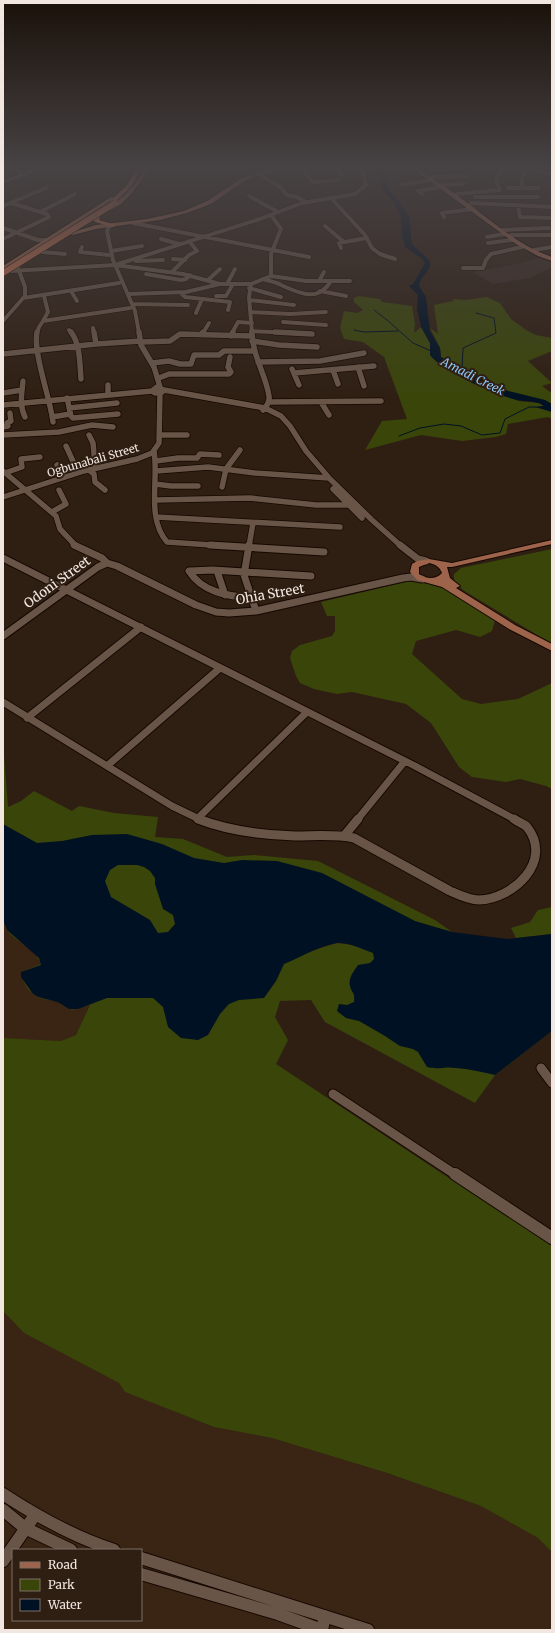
<svg xmlns="http://www.w3.org/2000/svg" width="555" height="1633" viewBox="0 0 555 1633" font-family="Merriweather,serif">
<style>
.built{fill:#3a2515;fill-rule:evenodd}
.education{fill:#3b2a22}
.green{fill:#3a450a}
.water{fill:#001124;fill-rule:evenodd}
.lines{fill:none;stroke-linecap:round;stroke-linejoin:round}
.stream{stroke:#001124;stroke-width:1}
.minor-far4-casing{stroke:#160801;stroke-width:5}
.minor-far3-casing{stroke:#160801;stroke-width:7}
.minor-far2-casing{stroke:#160801;stroke-width:9}
.minor-far1-casing{stroke:#160801;stroke-width:11}
.minor-casing{stroke:#160801;stroke-width:14}
.major-casing{stroke:#160801;stroke-width:2}
.highway-casing{stroke:#160801;stroke-width:2}
.minor-far4{stroke:#685548;stroke-width:4}
.minor-far3{stroke:#685548;stroke-width:5.5}
.minor-far2{stroke:#685548;stroke-width:7}
.minor-far1{stroke:#685548;stroke-width:9}
.minor{stroke:#685548;stroke-width:12}
.major{fill:#9d634b;fill-rule:evenodd}
.highway{fill:#c16d4d;fill-rule:evenodd}
.rail-casing{stroke:#a89b92;stroke-width:2}
.rail{stroke:#2f1f13;stroke-width:1;stroke-dasharray:2.5;stroke-linecap:butt}
.highway-bridge-casing{stroke:#160801;stroke-width:7;stroke-linecap:butt}
.highway-bridge{stroke:#c16d4d;stroke-width:6}
.labels{text-anchor:middle;dominant-baseline:central;stroke-width:4;stroke-linejoin:round;paint-order:stroke}
.far-street-label{font-size:11px;fill:#f2e7e0;stroke:#2f1f13}
.far-water-label{font-size:12px;font-style:italic;fill:#8ec6f7;stroke:#2f1f13}
.street-label{font-size:13px;fill:#f2e7e0;stroke:#2f1f13}
</style>
<rect width="100%" height="100%" fill="#2f1f13"/>
<path class="built" d="M3,920L7,930L39,958L41,965L21,972V978L33,994L38,997L78,1009L90,1004L77,1035L61,1041L3,1038Z
M3,1311L24,1333L119,1383L125,1392L214,1427L272,1438L386,1473L481,1506L538,1538L552,1552V1630H3ZM13,1550H141V1620H13Z"/>
<path class="education" d="M539,258L552,262V267L530,278L493,284L473,272L517,264Z"/>
<path class="green" d="M359,296L380,299L382,302L412,306L415,324L414,333L421,327L430,343V355L518,401L539,403L544,406H538L552,412V419L548,417L508,424L506,434L496,437L462,441L421,435L365,450L382,421L407,419L384,357L363,342L344,339L340,328L344,311L357,313L363,310L354,302V298Z
M487,297L500,303L511,319L526,330L536,335L552,338V351L528,361L552,383L542,386L550,392L552,391V404L544,400L508,391L441,357L440,348L430,328L438,334L434,305L453,301L454,299L466,300Z
M552,549V644L466,592C459,586 453,583 454,574L461,568Z
M410,581L443,586L495,620L492,631L480,637L456,630L416,641L412,654L462,699L481,704L518,699L552,683V789L546,786L520,779L506,782L472,777L459,767L431,723L406,704L352,692L337,694L314,689L300,683L296,676L290,658L292,651L300,645L332,636L335,631V616H327L321,602Z
M3,743L8,807L21,801L34,791L72,811L79,806L114,813L158,817L155,837L183,839L227,857L254,855L318,861L435,920L452,932L186,862L69,857L3,836Z
M142,860L249,970L337,943L384,949L552,1031L495,1075L475,1103L325,1022L311,1000L280,1001L275,1017L288,1040L276,1064L552,1246V1552L538,1538L481,1506L387,1473L272,1438L214,1427L125,1392L119,1383L24,1333L3,1311V1038L61,1041L76,1035L90,1005C84,1006 75,1011 69,1009C66,1007 63,1004 59,1002C52,1000 44,1000 37,997C29,993 21,980 21,972L41,964C35,947 16,943 7,930C0,918 3,892 3,878L79,870Z
M552,907V934L516,938L511,928L530,922L538,910Z"/>
<path class="water" d="M376,168H379L391,192L398,200L409,216L412,244L430,261C431,272 420,276 419,286L426,297L430,331L440,348L441,357L508,391L545,400L552,404V412L535,407L544,406C536,400 526,402 517,400C496,395 443,372 430,355V343L421,327L417,309L418,295L409,286L413,284L425,263L421,258L405,247L402,234L401,218L393,201L383,190Z
M3,824L37,843L62,841L92,835L127,834L162,844L194,858L224,863L242,860L277,861L322,873L415,921L452,932L507,939L552,934V1031L495,1075C482,1072 469,1069 456,1068C445,1066 439,1070 427,1067L418,1052L413,1049L400,1046L385,1036L359,1021L346,1018L337,1011L339,1004L347,1005L354,1002C355,991 352,994 350,986C348,978 354,971 358,965L370,963L374,959L373,953C362,949 349,942 337,943C321,945 299,958 284,964L276,981L264,998L239,1000L229,1004L220,1014L208,1035L198,1040L181,1038L168,1027L163,1007L153,998H107L78,1009H69L58,1002L38,997L33,994L21,977V972L41,965L39,958L7,930L3,920ZM118,865H137L144,867L150,871L155,878V884L163,909L173,915L175,924L168,932L158,933L150,920L111,897L105,881L110,870Z"/>
<g class="lines">
<path class="stream" d="M374,310L387,320L413,343L431,351
M354,330L364,332L398,331
M462,369L463,348L496,333L494,318L476,313
M399,436L420,428L444,424L461,426L482,435L500,433L505,419L529,407H537"/>
<defs>
<path id="minor-far4" d="M8,168L21,172
M301,168L313,182L338,180
M338,168L342,176
M259,174L280,187L287,195L297,197L306,202
M432,177L467,176
M401,185L431,180
M443,185L463,184
M508,188H522V179L526,168
M522,188H539
M422,194L418,191L441,187
M457,194L500,190L496,180L502,168
M249,196L278,212
M475,197H538
M331,198L365,235L372,248L380,254L395,259
M471,203L552,207
M3,206L46,188
M518,206L520,217L552,218
M40,212L75,194
M444,217L442,213L473,209
M133,223L309,257
M113,225L109,227L107,231L113,260L135,311L139,333
M325,226L344,242
M3,228L38,240H48
M502,230L549,228
M511,235H552
M487,237L504,234
M3,239L49,217L47,214L11,203
M161,239L179,244
M488,243L513,240
M82,247L80,252L109,255
M341,248L339,243L367,238
M534,250L552,247
M111,251L142,246
M42,252L65,254
M173,259L185,260
M136,261L163,260
M115,265L260,219L302,203L355,194L366,185L362,168
M463,268H483L486,260L491,254L522,247
M11,271L115,265L183,274L220,284
M172,272L189,255L197,251L189,241
M146,274L181,280L186,279L190,275
M271,276L306,281H350
M263,279C269,281 276,282 281,285C299,293 318,303 331,281
M208,280L220,269
M319,281L324,272
M227,284L235,269
M249,288L281,297
M71,291L77,301
M320,291L346,296
M180,292L185,297L230,302L228,310
M128,294L186,292L220,284H251
M216,296H226L233,284
M23,298L119,283
M249,300L294,305
M132,304L188,305
M251,312L290,314L326,312
M196,313L202,299
M3,321L25,296V287L18,268
M43,321L48,312L44,296
M283,322L326,325
M93,328L94,333
M69,330L72,333
M251,331L296,333
M37,333L39,327L43,321L130,308
M203,333L209,323
M232,333L238,322L252,323
M252,333L249,297L251,284L271,276V254L281,229L271,215"/>
<path id="minor-far3" d="M37,332C33,354 50,397 53,422
M71,332C80,343 80,365 81,379
M94,332L96,344
M139,332L141,345L154,367L160,387
M252,332C252,355 266,375 269,396C270,402 267,406 263,410
M275,332L312,334
M202,334L203,332
M231,336L233,332
M252,341L279,345L317,347
M141,342L170,341L180,334L252,336
M3,354L96,344L141,341
M258,362L320,361L364,353
M152,363L169,361L180,364H191L194,355H219L224,351H255
M358,367L364,386
M292,369L299,385
M333,370L338,384
M294,373L374,366
M159,378L169,374H229L231,372L228,367L230,357
M23,381C22,393 19,405 25,417
M108,385V394
M157,387L164,390L162,392L155,393L152,391Z
M164,390L265,408L281,416L290,426L306,451L330,479L372,520L401,546
M3,393L22,390
M67,398L71,416L73,418L118,414
M269,402L381,401
M321,402L329,415
M3,405L152,391
M69,408L117,403
M52,417L70,414
M3,427L8,426L7,423L11,421L10,413
M3,435L59,432L92,425L113,427
M89,435L93,443L95,465
M160,435H187
M66,446L77,470
M154,451C159,480 146,518 167,542L226,546
M156,461L178,458H197L200,454L219,455
M57,465L63,475
M89,470L94,474L95,482L105,490
M3,471L56,516L60,529L76,546
M156,471L208,467L255,473L329,478
M5,473L22,467L21,459L40,457
M155,484L171,486H198
M222,487L226,469L240,450
M333,489L362,518
M3,497L84,471L137,459L152,453L159,443L160,393
M156,500L250,498L316,505H348
M52,512L66,504L59,490
M156,517L340,527
M249,546L253,523"/>
<path id="minor-far2" d="M74,545L102,558L107,563
M210,545L324,552
M249,545L244,575L256,611
M400,545L418,559L426,561
M3,558L413,765L516,820
M107,563L117,566L196,605L216,612L229,613L256,611L403,578L411,577L422,579
M217,571L225,595
M251,598C227,596 202,592 189,571L213,570L311,576
M3,636L98,567L107,563
M3,702L172,806L201,820
M27,718L141,627
M107,766L220,668
M197,819L307,712
M357,820L405,761"/>
<path id="minor-far1" d="M198,819C229,831 263,835 295,836C315,836 335,834 354,838L450,891C459,895 469,900 479,900C513,899 554,861 527,827C524,824 518,822 514,819
M344,836L358,819
M541,1068L552,1083
M333,1094L456,1175"/>
<path id="minor" d="M455,1174L552,1238
M3,1494C38,1517 74,1537 114,1550
M3,1510L25,1528L71,1550
M141,1558L368,1630
M3,1561L35,1515
M141,1574L278,1614L322,1630L325,1616"/>
<path id="major" d="M144,168H148C143,181 121,211 106,211V209C123,198 136,186 144,168Z
M275,168H285L246,180L211,204L187,213L160,220L96,229L73,235L60,234L3,270V266L111,197L115,198L64,231L73,232L96,225L147,219L184,211L207,201L242,178Z
M412,168H417C435,180 452,191 469,204C495,224 520,246 552,257V261L538,256L516,244Z
M524,168H532L552,174V176Z
M552,540V544L452,567H447L450,578L460,586L456,588L515,625L552,644V651L509,629L442,587L417,580L410,572L412,564L417,561L429,559L452,563ZM429,563C435,564 440,567 442,573C436,580 426,579 419,574V567Z"/>
<path id="highway" d="M137,168H142L131,187L114,203H110V201L127,185Z
M97,215L100,217L99,220L116,225L113,227L95,222L93,220L95,216Z"/>
</defs>
<use href="#minor-far4" class="minor-far4-casing"/>
<use href="#minor-far3" class="minor-far3-casing"/>
<use href="#minor-far2" class="minor-far2-casing"/>
<use href="#minor-far1" class="minor-far1-casing"/>
<use href="#minor" class="minor-casing"/>
<use href="#major" class="major-casing"/>
<use href="#highway" class="highway-casing"/>
<use href="#minor-far4" class="minor-far4"/>
<use href="#minor-far3" class="minor-far3"/>
<use href="#minor-far2" class="minor-far2"/>
<use href="#minor-far1" class="minor-far1"/>
<use href="#minor" class="minor"/>
<use href="#major" class="major"/>
<use href="#highway" class="highway"/>
<defs>
<path id="rail" d="M3,182L41,168"/>
</defs>
<use href="#rail" class="rail-casing"/>
<use href="#rail" class="rail"/>
<defs>
<path id="highway-bridge" d="M3,273L115,203"/>
</defs>
<use href="#highway-bridge" class="highway-bridge-casing"/>
<use href="#highway-bridge" class="highway-bridge"/>
</g>
<linearGradient id="sky" x2="0" y2="1"><stop stop-color="#1a110a"/><stop offset="0.42" stop-color="#474244"/><stop offset="1" stop-color="#474244" stop-opacity="0"/></linearGradient>
<rect width="555" height="397" fill="url(#sky)"/>
<g class="labels">
<g class="far-street-label">
<text transform="translate(93 460) rotate(-16)">Ogbunabali Street</text>
</g>
<g class="far-water-label">
<text transform="translate(473 376) rotate(27)">Amadi Creek</text>
</g>
<g class="street-label">
<text transform="translate(57 582) rotate(-36)">Odoni Street</text>
<text transform="translate(270 594) rotate(-10)">Ohia Street</text>
</g>
</g>
<rect width="555" height="1633" fill="none" stroke="#f2e7e0" stroke-width="8"/>
<rect x="12" y="1549" width="130" height="72" fill="#2f1f13" stroke="#7d6f65"/>
<rect x="20" y="1562" width="20" height="6" fill="#9d634b" stroke="#7d6f65"/>
<text x="48" y="1569" font-size="12" fill="#f2e7e0">Road</text>
<rect x="20" y="1579" width="20" height="12" fill="#3a450a" stroke="#7d6f65"/>
<text x="48" y="1589" font-size="12" fill="#f2e7e0">Park</text>
<rect x="20" y="1599" width="20" height="12" fill="#001124" stroke="#7d6f65"/>
<text x="48" y="1609" font-size="12" fill="#f2e7e0">Water</text>
</svg>
